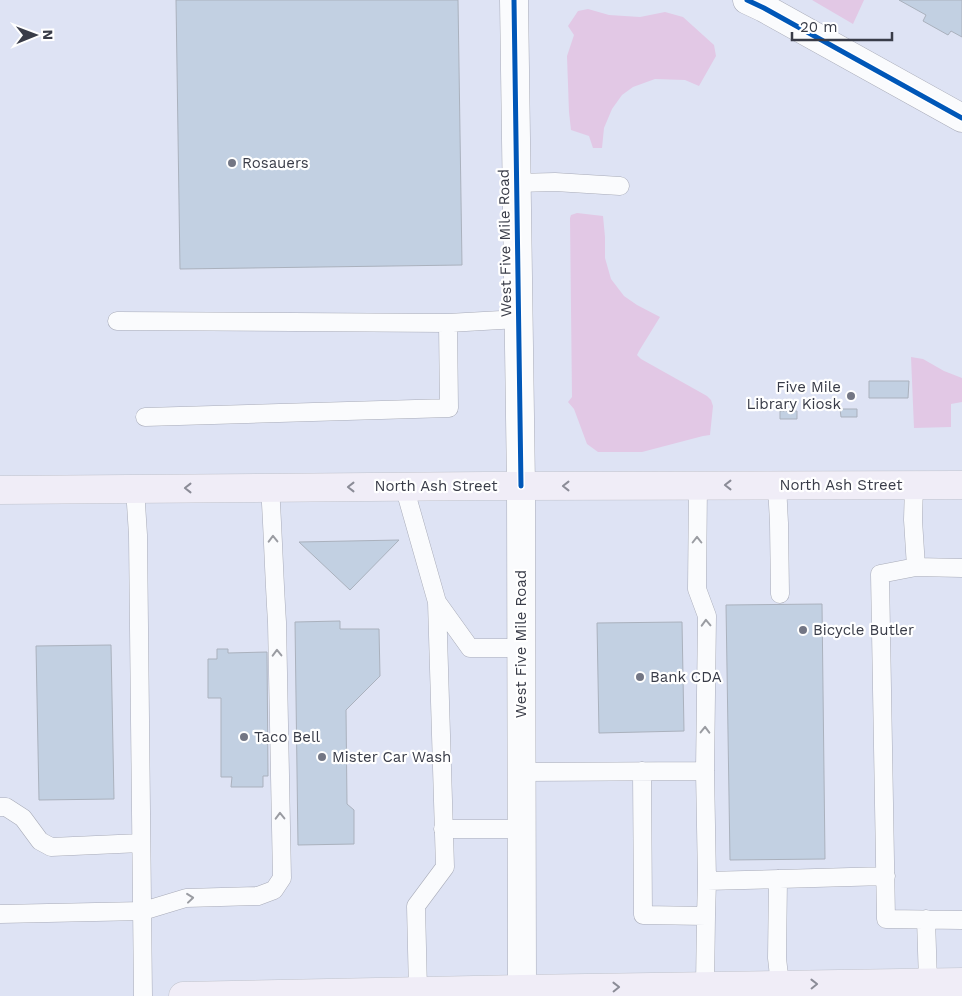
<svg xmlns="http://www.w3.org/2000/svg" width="962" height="996" viewBox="0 0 962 996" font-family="'Work Sans',sans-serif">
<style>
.green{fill:#e2c8e5}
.building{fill:#c2d0e2;stroke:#aab1bd}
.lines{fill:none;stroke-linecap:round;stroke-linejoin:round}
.service-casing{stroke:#a8abb8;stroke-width:19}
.tertiary-casing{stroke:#a8abb8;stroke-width:29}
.secondary-casing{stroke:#a8abb8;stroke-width:29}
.primary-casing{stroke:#c0c3cc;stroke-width:29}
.service{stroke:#fafbfd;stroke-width:18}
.tertiary{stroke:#fafbfd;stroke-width:28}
.secondary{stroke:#fafbfd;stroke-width:28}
.primary{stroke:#f0edf7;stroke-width:28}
.cycleway-casing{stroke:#fff;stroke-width:8}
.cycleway{stroke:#0057b8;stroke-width:5}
.oneway{stroke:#8b8c97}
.oneway2{stroke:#9a9ca2}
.poi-dot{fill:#737684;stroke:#fff;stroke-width:2}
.labels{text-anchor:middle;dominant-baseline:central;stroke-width:4.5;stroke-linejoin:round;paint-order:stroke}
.poi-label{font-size:15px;fill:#393c48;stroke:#fff;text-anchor:start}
.street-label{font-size:15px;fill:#393c48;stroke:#fff}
</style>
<rect width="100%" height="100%" fill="#dee3f4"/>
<path class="green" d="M812,0H864L853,24Z
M588,9L609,15L640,17L665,12L683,17L714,45L716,56L699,86L685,80L655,79L633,87L622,95L612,109L604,128L602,148H593L589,136L571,130L569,112L567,56L574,35L568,26L578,11Z
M577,213L603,216L605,237V258L611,279L624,296L637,305L660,317L639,351L637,355L641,359L707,396L711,400L713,406L710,435L703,436L642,452H598L587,444L574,409L568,402L572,397L570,218L571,215Z
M911,357L923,359L944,371L962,378V402L951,404V427L914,428Z"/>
<path class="building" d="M176,0H458L462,265L180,269Z
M899,0H962V37L951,31L948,35L923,21L926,15Z
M869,381H909L908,398H869Z
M840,409H857V417H841Z
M780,411H797V419H780Z
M399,540L350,590L299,542Z
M822,604L825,859L730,860L726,605Z
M340,621V629H379L380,676L346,710L347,804L354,810V844L298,845L295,622Z
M682,622L684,731L599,733L597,623Z
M111,645L114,799L39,800L36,646Z
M217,649H228V653L267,652L268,776H263V787H231L232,777H221V698H208V659H217Z"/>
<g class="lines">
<defs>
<path id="service" d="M516,183L555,182L620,186
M117,321L448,323L449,408L145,417
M448,323L518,319
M698,485L697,589L707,616L705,771L707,881L886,876
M777,485L779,523L780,594
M914,485L913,520L916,567
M404,486L437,602L470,648H521
M135,488L138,535L143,996
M962,568L916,567L880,574L886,919L962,920
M642,771L643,915L706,916L705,986
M521,772L705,771
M0,807H6L23,818L40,841L51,847L141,843
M443,829H522
M778,879L777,958L780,985
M0,914L143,911L186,898L258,896L274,890L282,878L277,622C274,577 273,532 270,487
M706,916L707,881
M926,919L928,982
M418,991L416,906L445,867L437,602"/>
<path id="tertiary" d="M747,0L764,8L962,118"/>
<path id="secondary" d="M514,0L521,486L522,989"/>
<path id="primary" d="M0,490C321,486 641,485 962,485
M183,996L522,989L962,982"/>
</defs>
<use href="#service" class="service-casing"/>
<use href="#tertiary" class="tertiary-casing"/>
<use href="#secondary" class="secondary-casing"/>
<use href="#primary" class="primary-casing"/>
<use href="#service" class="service"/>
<use href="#tertiary" class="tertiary"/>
<use href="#secondary" class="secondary"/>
<use href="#primary" class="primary"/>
<defs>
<path id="cycleway" d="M514,0L521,486
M747,0L764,8L962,118"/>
</defs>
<use href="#cycleway" class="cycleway-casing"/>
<use href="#cycleway" class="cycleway"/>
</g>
<defs><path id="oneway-chevron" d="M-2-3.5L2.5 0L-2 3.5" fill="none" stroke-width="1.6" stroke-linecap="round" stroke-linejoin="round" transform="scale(1.25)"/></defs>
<g class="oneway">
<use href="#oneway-chevron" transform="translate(728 485) rotate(180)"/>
<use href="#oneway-chevron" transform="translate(566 486) rotate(180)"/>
<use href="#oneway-chevron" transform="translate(351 487) rotate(180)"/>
<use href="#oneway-chevron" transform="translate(188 488) rotate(180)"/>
<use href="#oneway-chevron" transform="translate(814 984) rotate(-1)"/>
<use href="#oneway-chevron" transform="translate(616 987) rotate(-1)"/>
</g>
<g class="oneway2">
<use href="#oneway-chevron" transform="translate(273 539) rotate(-91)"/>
<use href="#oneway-chevron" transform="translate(697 540) rotate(-90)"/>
<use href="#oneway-chevron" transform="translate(706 623) rotate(-92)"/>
<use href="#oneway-chevron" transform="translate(277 653) rotate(-91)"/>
<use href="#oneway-chevron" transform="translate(705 730) rotate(-89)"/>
<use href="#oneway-chevron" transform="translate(280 816) rotate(-91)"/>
<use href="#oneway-chevron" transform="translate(190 898) rotate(-6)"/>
</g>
<g class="poi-dot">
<circle cx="232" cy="163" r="5"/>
<circle cx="851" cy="396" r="5"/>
<circle cx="803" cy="630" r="5"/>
<circle cx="640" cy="677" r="5"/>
<circle cx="244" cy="737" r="5"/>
<circle cx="322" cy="757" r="5"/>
</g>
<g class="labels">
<g class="poi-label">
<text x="242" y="163">Rosauers</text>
<text x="841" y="387" text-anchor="end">Five Mile<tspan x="841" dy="17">Library Kiosk</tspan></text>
<text x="813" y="630">Bicycle Butler</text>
<text x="650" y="677">Bank CDA</text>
<text x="254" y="737">Taco Bell</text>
<text x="332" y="757">Mister Car Wash</text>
</g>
<g class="street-label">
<text transform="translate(505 243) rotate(-91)">West Five Mile Road</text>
<text x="841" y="485">North Ash Street</text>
<text x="436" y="486">North Ash Street</text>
<text transform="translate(521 644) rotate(-90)">West Five Mile Road</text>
</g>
</g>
<g transform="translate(35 35) rotate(89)" stroke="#ffffff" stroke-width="4" paint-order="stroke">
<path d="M0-4L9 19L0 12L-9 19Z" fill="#393c48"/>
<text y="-8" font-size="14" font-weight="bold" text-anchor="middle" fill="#393c48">N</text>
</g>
<path d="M792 32v8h100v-8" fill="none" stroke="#393c48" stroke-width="2.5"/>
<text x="800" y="32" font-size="15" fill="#393c48" stroke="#ffffff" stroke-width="4" paint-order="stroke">20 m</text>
</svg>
